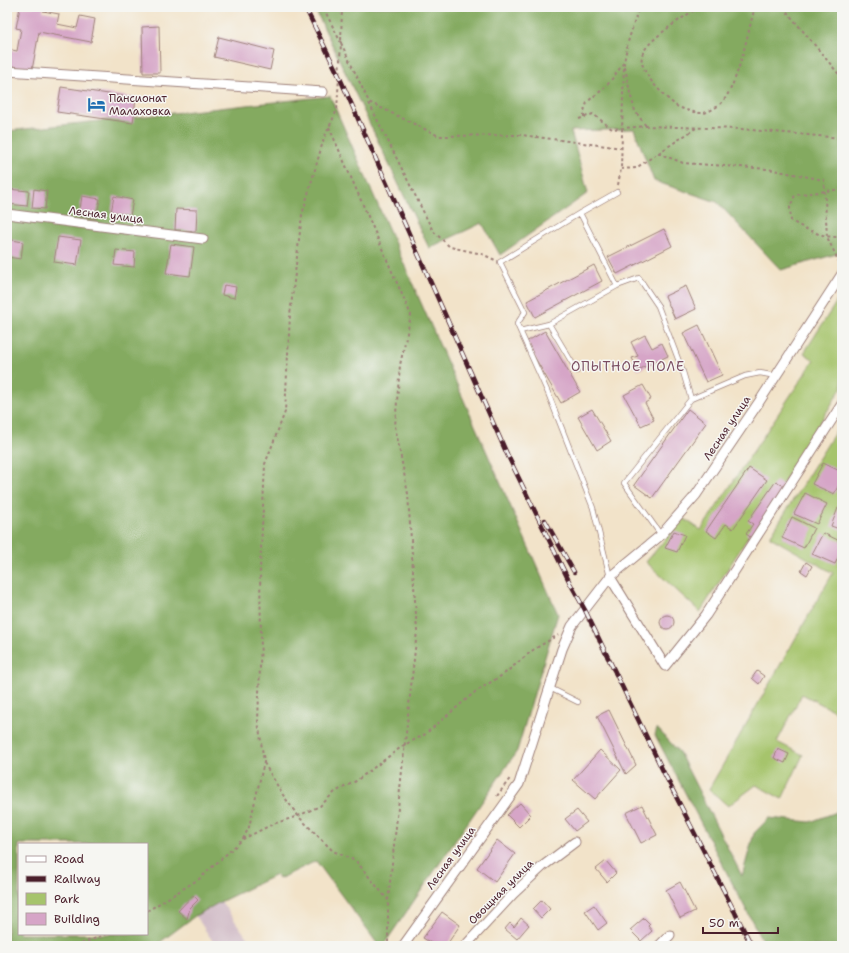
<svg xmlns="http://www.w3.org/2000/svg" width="849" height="953" viewBox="0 0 849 953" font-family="'Shantell Sans',sans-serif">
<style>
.industrial{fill:#d2bdc8}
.green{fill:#a6c46c;stroke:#78724c}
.forest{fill:#84aa60;stroke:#676446;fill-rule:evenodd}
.building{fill:#d6a5c7}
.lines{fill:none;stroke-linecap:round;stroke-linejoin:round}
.service-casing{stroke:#9e817a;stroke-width:6}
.minor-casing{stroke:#9e817a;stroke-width:11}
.path{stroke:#9e817a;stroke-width:2;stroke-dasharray:3 3;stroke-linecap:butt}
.service{stroke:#fff;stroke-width:4.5}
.minor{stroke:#fff;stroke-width:9}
.rail-casing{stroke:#4a1f2b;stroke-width:4.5}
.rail{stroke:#f6f6f2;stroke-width:3;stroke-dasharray:9;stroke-linecap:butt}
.labels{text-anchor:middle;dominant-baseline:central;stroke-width:3;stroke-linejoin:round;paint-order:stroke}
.poi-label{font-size:11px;fill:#4a1f2b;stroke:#f6f6f2;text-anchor:start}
.street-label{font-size:11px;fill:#4a1f2b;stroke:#f6f6f2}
.quarter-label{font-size:13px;letter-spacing:1px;fill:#7b4e62;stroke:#f6f6f2}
</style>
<rect width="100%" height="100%" fill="#f6f6f2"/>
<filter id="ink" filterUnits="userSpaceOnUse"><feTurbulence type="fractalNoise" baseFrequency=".025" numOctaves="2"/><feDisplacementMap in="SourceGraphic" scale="8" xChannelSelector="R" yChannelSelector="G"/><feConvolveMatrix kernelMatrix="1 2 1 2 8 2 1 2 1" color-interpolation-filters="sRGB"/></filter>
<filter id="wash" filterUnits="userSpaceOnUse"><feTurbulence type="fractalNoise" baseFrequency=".012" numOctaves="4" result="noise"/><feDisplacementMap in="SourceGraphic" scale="16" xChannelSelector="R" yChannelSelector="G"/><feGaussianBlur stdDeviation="0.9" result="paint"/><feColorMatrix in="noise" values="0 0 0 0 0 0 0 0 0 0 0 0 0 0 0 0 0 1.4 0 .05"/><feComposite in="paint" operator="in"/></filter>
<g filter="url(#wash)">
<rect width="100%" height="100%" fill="#f2e3c9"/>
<path class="industrial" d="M215,893L253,946H216L191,909Z"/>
<path class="green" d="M842,293V387L785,480L700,612L646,562L683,518L701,530L814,360L804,353Z
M842,421V715L802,694L777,742L803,755L782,799L756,785L728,806L709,789L833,573L770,537Z"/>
<path class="forest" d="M314,7H842V250L840,253L781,270L717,202L654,181L634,129L571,131L588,193L500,255L482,223L429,248Z
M330,96L558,614L517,751L383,946H379L316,861L279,879L276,875L222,901L195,916L155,946H7V131ZM19,844H147V934H19Z
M657,728L679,752L742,876L754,833L769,818L810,822L842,810V946H765L655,735Z"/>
<g id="blocks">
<path class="building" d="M20,7H44L43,11L59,14L57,24L77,28L80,16L95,19L91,42L39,32L32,70L7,65V49L17,51L21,29L16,28Z
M159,26L160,73H143L142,27Z
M219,37L274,51L270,70L214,57Z
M61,87L136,98L133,123L57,112Z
M7,189L29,191L27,206L7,204Z
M34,189L47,191L45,209L32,208Z
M82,196L100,199L96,219L79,216Z
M114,196L133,200L130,216L111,213Z
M176,209L197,210L196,231L175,230Z
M664,229L672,246L617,274L608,257Z
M58,237L81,240L77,265L54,262Z
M7,239L23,242L21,259L7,257Z
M171,244L194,247L190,276L166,273Z
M116,250L135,252L134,267L114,265Z
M594,265L602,281L535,317L527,301Z
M224,285L236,287L234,298L222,295Z
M686,286L696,309L675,319L665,296Z
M699,325L722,375L706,382L683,333Z
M545,331L580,392L561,403L526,342Z
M645,335L652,348L662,343L668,356L638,370L632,358L638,356L631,342Z
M643,385L651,399L645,403L654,420L641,426L624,395Z
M592,409L611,441L597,450L578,417Z
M688,409L706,423L652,498L634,485Z
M823,463L842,472V479L834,494L812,484Z
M749,468L767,480L733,529L726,524L716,538L706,531Z
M776,481L787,488L752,538L746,534L753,524L748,521Z
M805,493L827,504L817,524L794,514Z
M838,508L842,509V530L831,526Z
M792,517L814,528L804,548L782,538Z
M674,531L685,535L677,552L665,548Z
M823,533L842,542V550L835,564L812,554Z
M806,562L812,566L807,575L801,571Z
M660 622a7 7 0 1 1 14 0a7 7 0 1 1-14 0Z
M757,671L764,676L759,684L752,678Z
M609,710L636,765L626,774L597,716Z
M778,749L789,754L785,763L774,758Z
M600,750L621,770L595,799L573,780Z
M520,803L531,815L519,827L507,815Z
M642,805L657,835L641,843L626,813Z
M577,810L587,822L575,831L565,819Z
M497,840L515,854L495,882L477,868Z
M606,861L616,873L607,882L596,869Z
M680,882L695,911L680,918L666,890Z
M193,895L198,900L190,908L187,919L178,911Z
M542,900L550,909L541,918L533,909Z
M594,905L607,923L598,930L585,911Z
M442,912L460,925L446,946H436L423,938Z
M521,918L529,925L517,939L505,929L510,923L514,927Z
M644,918L650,924L648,926L652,931L641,941L630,930Z"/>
</g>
</g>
<g filter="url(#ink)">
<use href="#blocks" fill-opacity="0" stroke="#9e817a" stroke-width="1"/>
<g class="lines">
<defs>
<path id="service" d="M580,213L617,286L639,278L658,306L683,372L691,399L624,483L661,535
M549,324L577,371
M520,331L549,324L617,286
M691,399L745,376L760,373L776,376
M610,577L593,508L548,393L517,324L525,312L500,262L580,213L617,192
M550,688L578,702"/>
<path id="minor" d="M7,71L323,92
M7,214L203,239
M610,577L665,666L706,615L842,404
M403,946L519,784L562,649L572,626L610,577L661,535L696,495L759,402L842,274
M465,946L513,894L543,866L575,842
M659,946L670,935"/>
</defs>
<use href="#service" class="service-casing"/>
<use href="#minor" class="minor-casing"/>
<path class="path" d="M342,7L341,43L369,102L439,136L521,135L622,148
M699,7C684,17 653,36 644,51C633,67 663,95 675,105C681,109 697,114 704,113C708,112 715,108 718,106C737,93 748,30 755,7
M783,7L842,78
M625,67L630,93L635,111L646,126
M369,103L433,231L450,247L482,254L495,260
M584,117C583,98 597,97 607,85C613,78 619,70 624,62
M579,119L593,114L612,129L646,126L740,129L842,138
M329,127L411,315L400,365L395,426L408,494L417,631L388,901V946
M658,153L683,163L768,169L824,180L827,237L841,266
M621,169L636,168L696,128
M618,185L621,169L624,62L628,42L639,7
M842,189L795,195L790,207L791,221C806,229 820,237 837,237L842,229
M587,619L750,946
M264,763L283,795L298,816L333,851L356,861L388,900
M497,796L511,777
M243,839L249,827L264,762L258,721L261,638L260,570L265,464L285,412L290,315L302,215L324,138L337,110L341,43L323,7
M147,911L199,879L243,839L273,824L298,816L320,806L335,792L356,781L404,745L424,735L475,692L504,674L533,650L558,635
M76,946L106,934"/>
<use href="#service" class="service"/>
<use href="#minor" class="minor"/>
<defs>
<path id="rail" d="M305,7L339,76L507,454L570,583L585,610L664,773L752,946
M545,520L574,572"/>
</defs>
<use href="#rail" class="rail-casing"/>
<use href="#rail" class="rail"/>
</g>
</g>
<defs>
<symbol id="hotel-bare" viewBox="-9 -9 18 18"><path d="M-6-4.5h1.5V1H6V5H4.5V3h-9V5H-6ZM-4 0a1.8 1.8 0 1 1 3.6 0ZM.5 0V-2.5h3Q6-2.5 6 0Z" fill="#1f6fb2" stroke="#f6f6f2" stroke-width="2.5" paint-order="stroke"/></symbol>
</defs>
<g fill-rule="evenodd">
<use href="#hotel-bare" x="84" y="92" width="25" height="25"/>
</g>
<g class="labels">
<g class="poi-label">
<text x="109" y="98">Пансионат<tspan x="109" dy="13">Малаховка</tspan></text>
</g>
<g class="street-label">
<text transform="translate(106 215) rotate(7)">Лесная улица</text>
<text transform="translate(727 428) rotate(-56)">Лесная улица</text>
<text transform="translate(451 858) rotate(-54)">Лесная улица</text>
<text transform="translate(501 892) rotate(-45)">Овощная улица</text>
</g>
<g class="quarter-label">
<text x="628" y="366">ОПЫТНОЕ ПОЛЕ</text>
</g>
</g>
<rect width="849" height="953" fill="none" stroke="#f6f6f2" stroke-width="24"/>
<rect x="18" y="843" width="130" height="92" fill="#f6f6f2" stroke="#b1a0a2"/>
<rect x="26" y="856" width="20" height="6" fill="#ffffff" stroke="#b1a0a2"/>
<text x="54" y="863" font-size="12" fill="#4a1f2b">Road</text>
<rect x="26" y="876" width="20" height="6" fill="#4a1f2b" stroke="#b1a0a2"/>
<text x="54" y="883" font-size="12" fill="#4a1f2b">Railway</text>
<rect x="26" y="893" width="20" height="12" fill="#a6c46c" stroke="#b1a0a2"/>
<text x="54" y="903" font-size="12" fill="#4a1f2b">Park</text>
<rect x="26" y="913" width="20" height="12" fill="#d6a5c7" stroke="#b1a0a2"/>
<text x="54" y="923" font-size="12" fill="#4a1f2b">Building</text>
<path d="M703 927v6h75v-6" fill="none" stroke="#4a1f2b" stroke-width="2"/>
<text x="709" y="927" font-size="12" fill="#4a1f2b" stroke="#f6f6f2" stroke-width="3" paint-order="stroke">50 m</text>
</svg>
